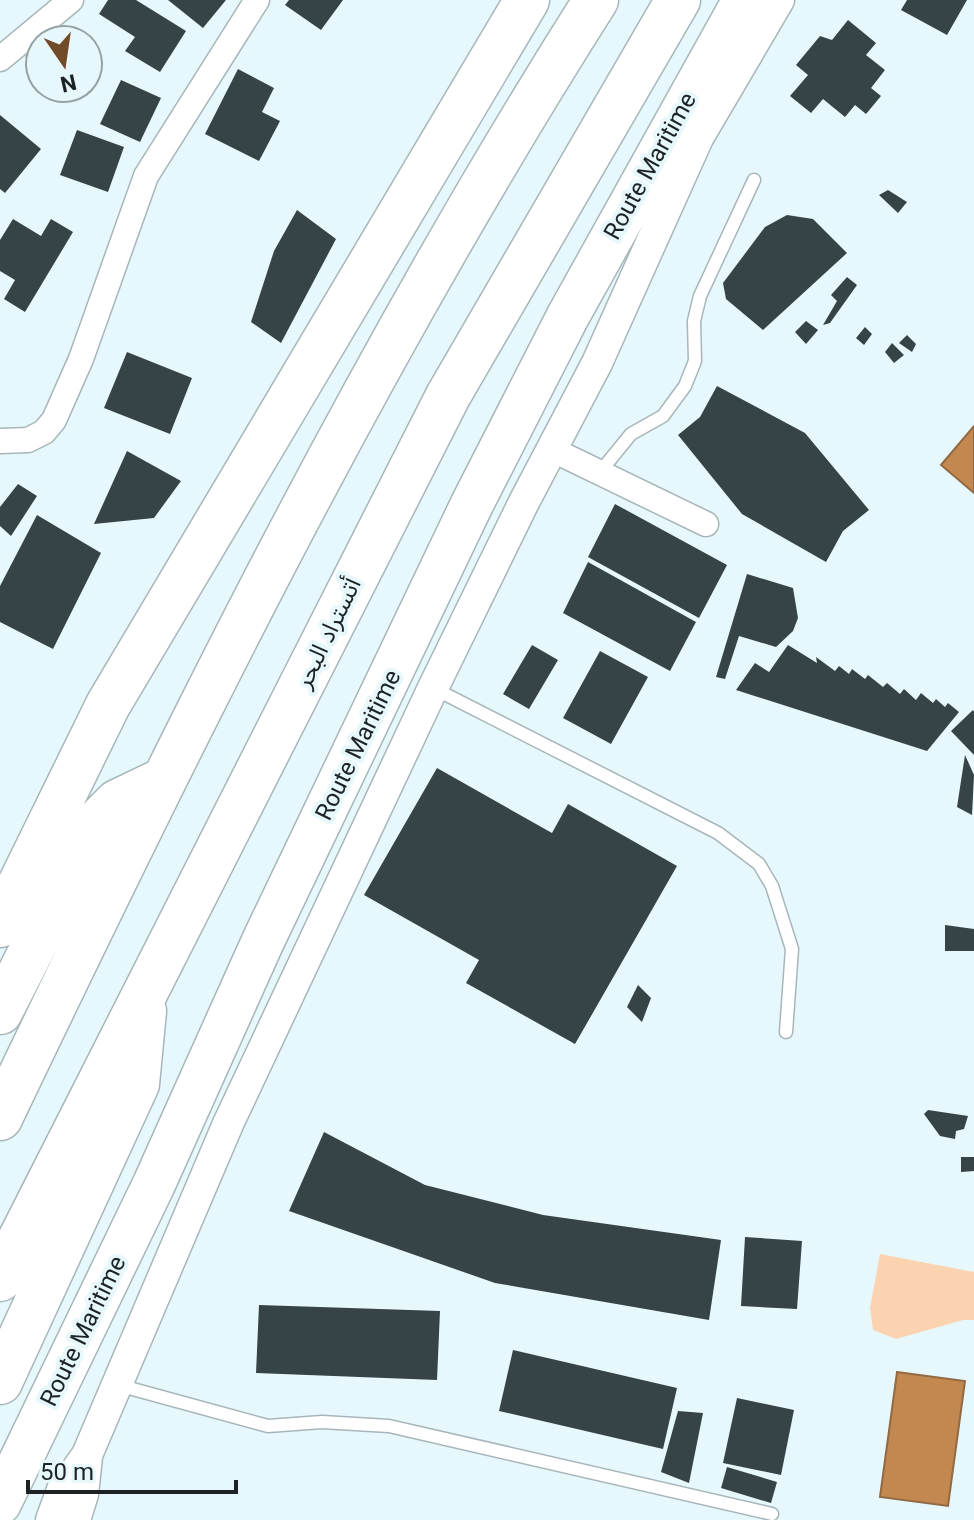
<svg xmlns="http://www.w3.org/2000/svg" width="974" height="1520" viewBox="0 0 974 1520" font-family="Roboto,'Noto Sans Arabic',sans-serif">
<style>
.green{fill:#fbd3b1}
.water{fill:#c38750;stroke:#916943;stroke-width:2}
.building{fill:#364347}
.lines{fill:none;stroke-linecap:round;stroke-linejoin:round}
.service-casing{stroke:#a7b6ba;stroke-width:15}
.minor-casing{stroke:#a7b6ba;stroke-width:27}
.tertiary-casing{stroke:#a7b6ba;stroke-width:33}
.trunk-casing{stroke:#a7b6ba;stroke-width:45}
.motorway-casing{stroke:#a7b6ba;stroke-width:47}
.service{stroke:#fff;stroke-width:12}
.minor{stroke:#fff;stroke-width:24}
.tertiary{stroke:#fff;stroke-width:30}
.trunk{stroke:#fff;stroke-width:42}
.motorway{stroke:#fff;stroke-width:44}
.labels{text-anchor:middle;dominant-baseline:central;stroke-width:8;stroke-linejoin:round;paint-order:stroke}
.street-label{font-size:24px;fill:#1d2325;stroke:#e7f8fc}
</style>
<rect width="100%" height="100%" fill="#e7f8fc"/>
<path class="green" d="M880,1254L974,1272V1320H963L896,1339L873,1330L870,1308Z"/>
<path class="water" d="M974,426V493L941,465Z
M897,1372L965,1381L948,1506L880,1497Z"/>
<path class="building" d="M108,0H136L186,31L160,72L125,51L135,37L99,14Z
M168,0H226L203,28Z
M289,0H343L321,30L285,5Z
M907,0H967L947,35L901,10Z
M848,20L876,43L866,55L885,70L871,88L881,96L866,114L855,105L845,117L823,99L811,113L790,96L808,75L796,65L820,36L832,40Z
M238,69L274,88L262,112L280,121L259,161L205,134Z
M121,80L161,98L140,142L100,124Z
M0,115L41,149L5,193L0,189Z
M77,130L124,147L108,192L60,175Z
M888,190L907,202L898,213L879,195Z
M297,210L336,239L281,343L251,322L274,251Z
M787,215L813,219L847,253L763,330L726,299L723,283L765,227Z
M13,219L41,236L51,219L73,232L25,312L4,299L15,280L0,271V240Z
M847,277L857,285L830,323L823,325L837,301L831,295Z
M806,321L818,330L806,344L795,332Z
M865,327L872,334L864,345L856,338Z
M907,335L916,344L912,352L899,343Z
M892,343L904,355L894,363L885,352Z
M127,352L192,378L170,434L104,408Z
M717,386L805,433L869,510L843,531L826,562L742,514L678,435L700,417Z
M127,451L181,481L154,518L94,524Z
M18,484L37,496L11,536L0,526V507Z
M615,504L727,565L699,618L588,557Z
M37,515L101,553L53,649L0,622V586Z
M588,562L696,622L670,671L563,613Z
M747,574L793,588L798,618L793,631L776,647L739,636L725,679L716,677Z
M532,645L558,660L529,709L503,694Z
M788,645L817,663L816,657L835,671L839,666L849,674L852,669L865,679L868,675L883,687L887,683L900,694L904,689L916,700L921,693L933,703L936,699L945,707L948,703L959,712L927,751L736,690L755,663L769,672Z
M600,651L648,677L611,744L563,718Z
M973,710L974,712V755L951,731Z
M965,755L974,775L972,815L957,807Z
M437,768L552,833L568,804L677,866L575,1044L466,983L479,960L364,895Z
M945,925L974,929V951H945Z
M638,985L651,998L642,1022L627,1007Z
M928,1110L968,1116L964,1129L956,1131L955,1139L940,1136L924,1114Z
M324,1132L425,1185L543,1215L721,1240L709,1320L495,1283L289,1211Z
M961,1157H974V1171L961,1172Z
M745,1237L802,1241L797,1309L741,1306Z
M259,1305L440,1311L437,1380L256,1373Z
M513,1350L677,1388L663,1449L499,1411Z
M737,1398L794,1410L781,1475L723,1463Z
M678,1411L703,1413L689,1483L661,1472Z
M727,1467L777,1482L771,1503L721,1488Z"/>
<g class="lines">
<defs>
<path id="service" d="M600,472L631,434L663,416L685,386L695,361L694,321L700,296L754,180
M433,688L718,833L759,864L772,886L792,949L786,1032
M118,1385L268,1426L322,1422L389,1426L772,1514"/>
<path id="minor" d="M0,59L71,0
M0,441L28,440L44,432L54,420L81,359L146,176L257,0
M551,449L706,524"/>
<path id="tertiary" d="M51,1520L62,1490L87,1455L228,1124L433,688L524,502L597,363L698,138L779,0
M75,1520L83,1494L87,1457"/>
<path id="trunk" d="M0,1503L154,1184L263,941L472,504L568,316L744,0"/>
<path id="motorway" d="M0,925L108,705L527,0
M0,1012L97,822L117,802L161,781
M0,1118C182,737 369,357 596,0
M0,1279L448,396L678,0
M0,1382L137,1084L144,1011"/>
</defs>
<use href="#service" class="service-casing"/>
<use href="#minor" class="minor-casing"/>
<use href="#tertiary" class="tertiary-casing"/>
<use href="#trunk" class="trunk-casing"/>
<use href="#motorway" class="motorway-casing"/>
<use href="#service" class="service"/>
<use href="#minor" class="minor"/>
<use href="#tertiary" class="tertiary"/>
<use href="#trunk" class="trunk"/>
<use href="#motorway" class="motorway"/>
</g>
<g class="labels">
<g class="street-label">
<text transform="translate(650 166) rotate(-61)">Route Maritime</text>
<text transform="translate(328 633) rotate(-64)">أتستراد البحر</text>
<text transform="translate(358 745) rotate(-64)">Route Maritime</text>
<text transform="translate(83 1331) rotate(-64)">Route Maritime</text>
</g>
</g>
<g transform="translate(64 64) rotate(167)"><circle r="38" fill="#e7f8fc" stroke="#96a3a6" stroke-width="2"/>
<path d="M0-6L14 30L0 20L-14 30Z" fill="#724c28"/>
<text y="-12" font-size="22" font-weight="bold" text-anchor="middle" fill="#1d2325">N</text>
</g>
<path d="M28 1480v12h208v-12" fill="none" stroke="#1d2325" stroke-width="4"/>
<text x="40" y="1480" font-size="24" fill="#1d2325" stroke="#e7f8fc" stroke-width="6" paint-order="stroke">50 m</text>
</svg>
